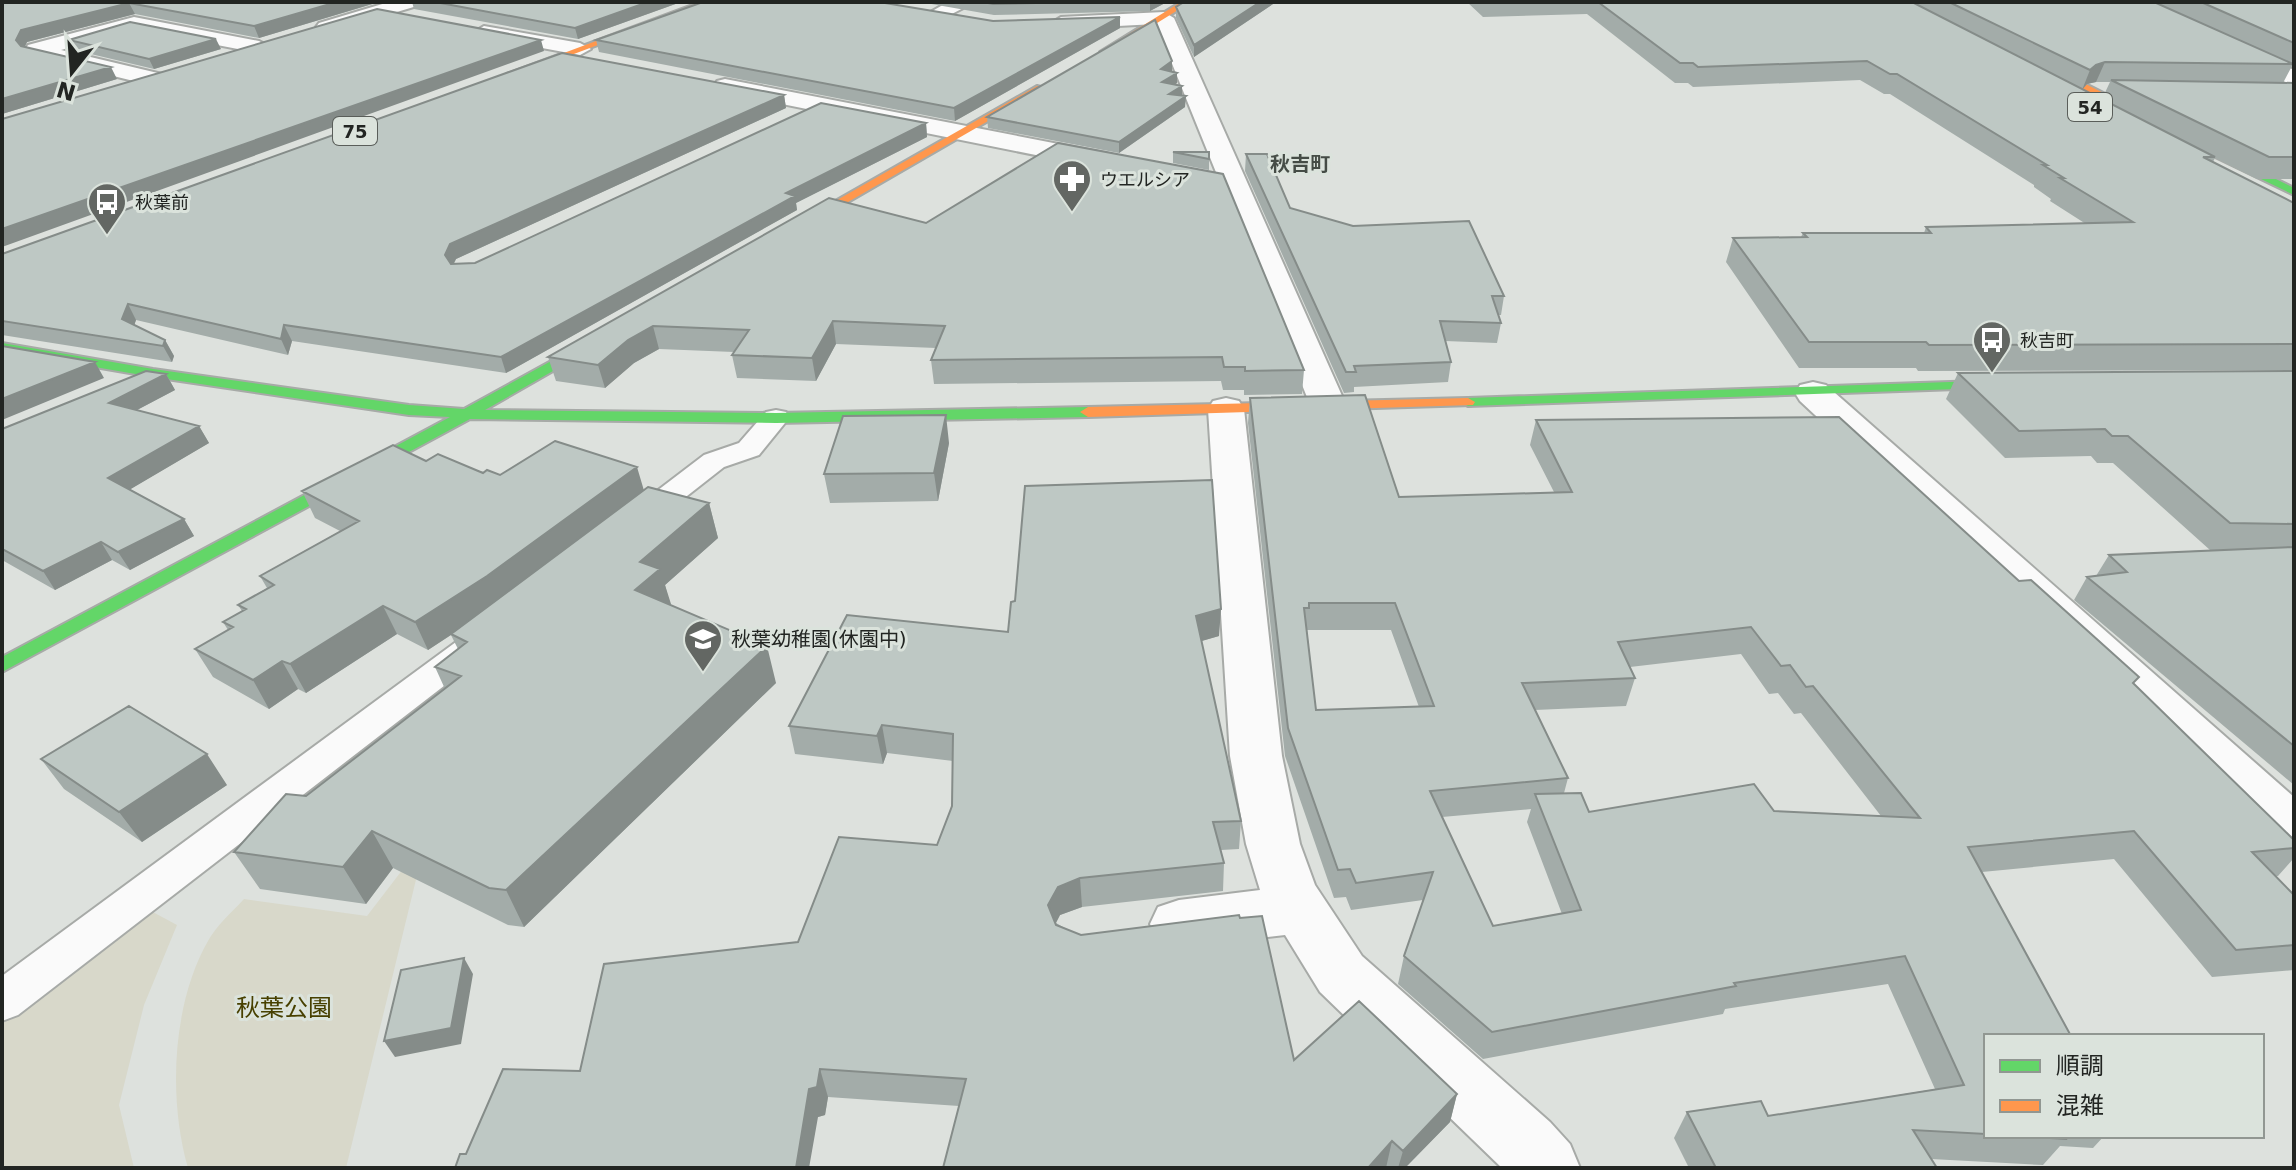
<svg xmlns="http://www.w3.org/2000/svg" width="2296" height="1170" viewBox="0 0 2296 1170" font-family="'DejaVu Sans','Noto Sans JP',sans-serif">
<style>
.green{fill:#d8d8ca}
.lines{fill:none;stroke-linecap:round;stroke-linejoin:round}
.lane-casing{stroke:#a7aaa7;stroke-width:4}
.street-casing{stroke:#a7aaa7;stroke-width:4}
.fast-casing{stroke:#a7aaa7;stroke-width:4}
.slow-casing{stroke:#a7aaa7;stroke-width:4}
.lane{fill:#fafafa;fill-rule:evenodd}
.street{fill:#fafafa;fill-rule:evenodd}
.fast{fill:#63d668;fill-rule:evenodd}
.slow{fill:#ff974d;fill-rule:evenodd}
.wall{fill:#a3aca9;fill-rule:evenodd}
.shaded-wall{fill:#858c89}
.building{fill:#bec8c4;stroke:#858c89;stroke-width:2;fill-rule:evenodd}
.labels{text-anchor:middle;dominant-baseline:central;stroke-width:6;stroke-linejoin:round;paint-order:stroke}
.shield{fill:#dbe3dc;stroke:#5a5e5a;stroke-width:2}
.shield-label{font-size:18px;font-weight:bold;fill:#222522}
.far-poi-label{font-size:18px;fill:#222522;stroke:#dbe3dc;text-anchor:start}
.far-quarter-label{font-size:20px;font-weight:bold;fill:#454c46;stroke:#dbe3dc}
.poi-label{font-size:20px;fill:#222522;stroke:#dbe3dc;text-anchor:start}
.near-park-label{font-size:24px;fill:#474000;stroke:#dbe3dc}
</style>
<rect width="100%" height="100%" fill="#dde1dd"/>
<path class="green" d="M413,856L421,859L346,1168H188C168,1099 172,1004 208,941C216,926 232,912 244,899L367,916Z
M151,911L177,925L144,1005L119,1105L134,1168H2V1021Z"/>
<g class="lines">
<defs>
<path id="lane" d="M776,410L786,412L789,418L759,455L724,467L650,525L639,528L628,525L624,519L628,513L704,455L739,443L766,412Z
M472,636L484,639L489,647L484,655L18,1015L2,1021V976L460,639Z"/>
<path id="street" d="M389,2H420L417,6L326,33L316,27L319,23Z
M948,2H975L944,18H930L927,14Z
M2121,2H2147L2294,70V86L2124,6Z
M1164,12L1174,18L1347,407L1342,415L1329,418L1316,415L1311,407L1156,24L1061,29L1051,23L1061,17Z
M134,17L259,41L270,47L259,53L134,29L61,50L162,74L165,79L162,84L154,86L28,55L25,50L28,45Z
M484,26L580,43L591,49L580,55L477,36L474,32Z
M725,79L1105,153L1114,155L1118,161L1114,167L1105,169L717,91L713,86L717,81Z
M1813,382L1826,385L2294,797V850L2275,844L1800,401L1795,393L1800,385Z
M1226,398L1239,401L1244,409L1282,756L1300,844L1315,885L1362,956L1550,1122L1570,1144L1580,1168H1502L1320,992L1285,935L1179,948L1158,941L1150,924L1158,907L1179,900L1260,890L1246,844L1230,756L1208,409L1213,401Z"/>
<path id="fast" d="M2209,150H2217L2294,188V195L2209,154Z
M602,333L609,337L607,340L485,410L776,413L1088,407L1096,412L1088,417L776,423L470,419L2,672V657L450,417L409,415L153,377L2,351V343L153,369L409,405L464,409Z
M2010,380L2015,381V387L1468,406L1461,402L1468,398Z"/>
<path id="slow" d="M701,2H713L515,76L507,74Z
M1181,2H1191L1107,54L1100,52Z
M2028,58H2034L2161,122L2152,124L2028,62Z
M1037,86L1045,88L791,235L781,232Z
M1468,398L1475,402L1473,405L1088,417L1080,412L1088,407Z"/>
</defs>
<use href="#lane" class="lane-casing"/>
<use href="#street" class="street-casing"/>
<use href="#fast" class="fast-casing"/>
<use href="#slow" class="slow-casing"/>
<use href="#lane" class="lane"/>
<use href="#street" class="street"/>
<use href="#fast" class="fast"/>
<use href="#slow" class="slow"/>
</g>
<path class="wall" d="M2,2H379L259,38L135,14L27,42L25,47L117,79L2,114Z
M412,2H681L578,39L414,9Z
M920,2H1167L1150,11L994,15Z
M1184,2H1276L1194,57L1176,18V7Z
M1467,2H2294V67L2292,66L2283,83H2294V179H2257L2215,158L2213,162L2294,203V370L1918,371L1916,368H1799L1726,262L1733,238L1801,237L1803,233H1924L1926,227L2086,224L2050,201L2051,199L2034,187V185L1890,94H1884L1860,80L1693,87L1688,83H1675L1587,14L1483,17ZM2096,82H2110L2102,99L2082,89L2087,84Z
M993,21L1120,28L955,121L599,52L596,40Z
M69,40L221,49L154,69L74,50Z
M1172,72L1177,73V83L1175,84L1182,96L1185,107L1119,153L988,128L987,117Z
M784,95L786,108L456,259L454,264L475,263L926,123L927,137L796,203L797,210L506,373L292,341L288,355L136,320L134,325L165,340L174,356L172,362L2,335V254Z
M1173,152H1209V170L1173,163Z
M1246,154L1290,208L1504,296L1501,315H1498L1501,323L1497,343L1445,341L1451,362L1448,382L1354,387V392L1344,393L1245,171Z
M829,198L1304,370L1302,394L1244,395V390H1223L1221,381L934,384L931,360L936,348L836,344L816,381L737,378L732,355L734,352L659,349L634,363L605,388L556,381L548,357Z
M2294,371V785L2074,600L2087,577L2096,576L2109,555L2210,550L2113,463H2097L2091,456L2005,458L1946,399L1958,373Z
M166,374L175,390L137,410L199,426L209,443L130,489L184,519L194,536L130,570L112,560L55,590L2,560V429Z
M1250,398L1399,497L1554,492L1530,445L1536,420L2134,684L2294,840V858L2278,876H2276L2294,895V970L2212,977L2114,859L1982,872L1986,1036V1136H2104L2093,1148L2060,1146L2043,1165L1931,1159L1937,1168H1689L1674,1138L1687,1112L1768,1116L1935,1089L1888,984L1725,1009L1723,1014L1483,1059L1398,984L1404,956L1423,900L1351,910L1346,897L1334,898L1285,756L1248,423ZM1307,630H1391L1419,707L1316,710ZM1741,654L1769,694L1778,693L1794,714L1801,713L1881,816L1774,811L1589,812L1564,793L1568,778L1535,710L1626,706L1635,678L1630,667ZM1531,809L1527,822L1562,914L1493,926L1442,817Z
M949,443L938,501L830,503L824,474Z
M426,461L500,475L644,490L709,503L718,538L665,585L670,605L776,683L524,927L508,925L393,868L366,904L260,889L234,852L445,689L435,667L458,649L451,635L428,650L397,634L306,693L298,689L269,709L213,677L195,649L228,630L223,622L242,611L238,605L267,588L260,576L340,531L315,518L302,491Z
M1008,632L1219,636L1201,641L1241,821L1239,849L1221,850L1224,863L1223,891L1082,907L1060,915L1056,923L1294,1060L1457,1094L1450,1122L1405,1168H943L959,1106L828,1097L825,1115L818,1117L466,1154L580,1071L798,942L937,845L952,806L953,761L887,753L883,764L795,754L789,726Z
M41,759L227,785L142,842L64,789Z"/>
<path class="shaded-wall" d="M337,2H379L259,38L254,26Z
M648,2H681L578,39L575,28Z
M1150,2H1167L1150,11Z
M1260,2H1276L1194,57V45Z
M129,3L135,14L27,42L22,52L16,40L21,30Z
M1120,17V28L955,121L954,108Z
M216,39L221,49L154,69L149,59Z
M541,40L544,51L2,247V229Z
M1172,61V72L1161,69Z
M2105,62L2096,82L2087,84L2082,90L2090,70L2096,65Z
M111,67L117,79L2,114V99Z
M1177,73V83L1162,93V82Z
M1182,86V96L1169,94Z
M784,95L786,108L456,259L450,270L445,255L450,244Z
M1186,96L1185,107L1119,153V142Z
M926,123L927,137L796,203L797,210L506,373L501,357L786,193Z
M128,304L136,320L131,335L122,319Z
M833,321L836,344L816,381L812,358Z
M284,325L292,341L288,355L281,339Z
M653,326L659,349L634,363L605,388L598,365L628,340Z
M165,340L174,356L172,362L163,346Z
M95,362L104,378L2,420V399Z
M166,374L175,390L118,420L109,403Z
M946,415L949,443L938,501L934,473Z
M199,426L209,443L119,496L108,478Z
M637,467L645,494L498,604L428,650L415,622Z
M709,503L718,538L665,585L671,604L646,626L635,590L640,562Z
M184,519L194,536L130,570L118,552Z
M101,542L112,560L55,590L43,571Z
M383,606L397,634L306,693L290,664Z
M1221,609L1219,636L1195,643L1196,616Z
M767,646L776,683L524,927L506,890Z
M282,661L298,689L269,709L253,680Z
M882,725L887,753L883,764L877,736Z
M207,754L227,785L142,842L119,812Z
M372,831L393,868L366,904L343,867Z
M1080,878L1082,907L1060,915L1050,934L1048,905L1058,887Z
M464,958L473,974L461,1044L395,1057L384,1041Z
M820,1069L828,1097L825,1115L818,1117L809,1168H796L809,1089Z
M1457,1094L1450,1122L1405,1168H1398L1403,1151Z
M1392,1141L1386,1168H1368Z"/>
<path class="building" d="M2,2H337L254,26L129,3L21,30L16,40L21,46L111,67L2,99Z
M435,2H648L575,28Z
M703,2H879L993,21L1120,17L954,108L596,40Z
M983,2H1076L993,4Z
M1184,2H1260L1194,45L1176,7Z
M1598,2H1912L2215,157H2203L2294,203V344L1929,345L1926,342H1809L1733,238L1807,237L1803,233H1931L1926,227L2133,222L2060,178H2064L2043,165H2047L1897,74H1890L1867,61L1698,67L1693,63H1680Z
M1949,2H2154L2293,64L2105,62L2096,65L2090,70Z
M2201,2H2294V43Z
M377,9L541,40L2,229V119Z
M1155,20L1172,61L1161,69L1177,73L1162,82L1182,86L1169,94L1186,96L1119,142L987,117Z
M130,22L216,39L149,59L69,40Z
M562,53L784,95L450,244L445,255L451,264L475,263L821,103L926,123L786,193L795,196L501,357L284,325L281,339L128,304L122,319L165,340L163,346L2,321V254Z
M2111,80L2294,83V157H2269Z
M1058,143L1223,174L1304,370L1245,371V367H1224L1222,357L931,360L945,326L833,321L812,358L732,355L749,330L653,326L628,340L598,365L548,357L829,198L926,223Z
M1173,152H1209V159Z
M1246,154H1267L1290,208L1353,226L1469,221L1504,296H1492L1501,323L1440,321L1451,362L1354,366L1356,372H1346Z
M2,346L95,362L2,399Z
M146,371L166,374L109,403L199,426L108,478L184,519L118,552L101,542L43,571L2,549V429Z
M2294,371V524L2230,523L2128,436H2112L2105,429L2019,431L1958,373Z
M1365,395L1399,497L1572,492L1536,420L1839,417L2019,581L2031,580L2139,677L2133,683L2294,840V848L2252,852L2294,895V945L2236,950L2134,831L1968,847L2071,1036H1986V1134L1913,1130L1937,1168H1716L1687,1112L1761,1101L1768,1116L1964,1085L1905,956L1734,983L1736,986L1492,1032L1404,956L1433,872L1356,883L1350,869L1338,870L1288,728L1250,398ZM1309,603H1395L1434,706L1316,710L1304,608H1309ZM1751,627L1781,666L1790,665L1806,687L1813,686L1920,818L1774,811L1754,784L1589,812L1581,793L1535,794L1581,910L1493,926L1430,791L1568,778L1522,683L1635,678L1618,642Z
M946,415L934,473L824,474L843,416Z
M555,441L637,467L487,576L415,622L383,606L290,664L282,661L253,680L195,649L233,627L223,622L246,609L238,605L274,585L260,576L359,521L302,491L393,445L426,461L438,454L483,473L487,470L500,475Z
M1212,480L1221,609L1196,616L1241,821L1213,822L1224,863L1080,878L1058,887L1048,905L1056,925L1081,935L1239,915L1240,918L1262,916L1294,1060L1359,1001L1457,1094L1403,1151L1392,1141L1368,1168H943L966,1079L820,1069L817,1087L809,1089L796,1168H455L460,1154H466L503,1069L580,1071L604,964L798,942L839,837L937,845L952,806L953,734L882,725L877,736L789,726L847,615L1008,632L1011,602L1015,601L1025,486Z
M648,487L709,503L640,562L660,569L635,590L767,646L506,890L489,888L372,831L343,867L234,852L286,794L306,796L461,676L435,667L467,642L451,634Z
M2294,547V746L2087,577L2127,572L2109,555Z
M129,706L207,754L119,812L41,759Z
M464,958L451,1028L384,1041L401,970Z
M2018,1136H2065L2066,1139Z"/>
<defs>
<symbol id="pharmacy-pin" viewBox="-11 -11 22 30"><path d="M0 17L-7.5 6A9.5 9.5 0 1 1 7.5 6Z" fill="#636763" stroke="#dbe3dc"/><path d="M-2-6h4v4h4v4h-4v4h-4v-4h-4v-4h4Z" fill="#fff"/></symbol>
<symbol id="bus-pin" viewBox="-11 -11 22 30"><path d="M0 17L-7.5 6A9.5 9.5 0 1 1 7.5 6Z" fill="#636763" stroke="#dbe3dc"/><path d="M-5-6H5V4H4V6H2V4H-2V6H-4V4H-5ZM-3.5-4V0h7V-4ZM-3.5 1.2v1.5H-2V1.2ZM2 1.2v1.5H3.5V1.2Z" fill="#fff"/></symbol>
<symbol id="school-pin" viewBox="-11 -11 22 30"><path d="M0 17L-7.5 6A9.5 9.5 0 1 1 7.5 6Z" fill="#636763" stroke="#dbe3dc"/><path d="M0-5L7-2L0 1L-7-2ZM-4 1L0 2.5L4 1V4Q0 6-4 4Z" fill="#fff"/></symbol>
</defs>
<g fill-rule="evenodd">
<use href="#pharmacy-pin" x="1050" y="157" width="44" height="60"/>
<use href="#bus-pin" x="85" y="180" width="44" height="60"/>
<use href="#bus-pin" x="1970" y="318" width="44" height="60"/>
<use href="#school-pin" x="681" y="617" width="44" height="60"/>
</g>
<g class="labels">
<g class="shield">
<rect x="2068" y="93" width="44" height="28" rx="6"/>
<rect x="333" y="117" width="44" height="28" rx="6"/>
</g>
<g class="shield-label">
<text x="2090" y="107">54</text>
<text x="355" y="131">75</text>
</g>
<g class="far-poi-label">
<text x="1100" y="179">ウエルシア</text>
<text x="135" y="202">秋葉前</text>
<text x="2020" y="340">秋吉町</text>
</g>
<g class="far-quarter-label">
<text x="1300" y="164">秋吉町</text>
</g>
<g class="poi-label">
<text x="731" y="639">秋葉幼稚園(休園中)</text>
</g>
<g class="near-park-label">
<text x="284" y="1008">秋葉公園</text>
</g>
</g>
<rect width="2296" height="1170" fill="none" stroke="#222522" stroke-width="8"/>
<rect x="1984" y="1034" width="280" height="104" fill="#dbe3dc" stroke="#919792" stroke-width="2"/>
<rect x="2000" y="1060" width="40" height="12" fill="#63d668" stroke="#919792" stroke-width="2"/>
<text x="2056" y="1074" font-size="24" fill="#222522">順調</text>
<rect x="2000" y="1100" width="40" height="12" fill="#ff974d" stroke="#919792" stroke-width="2"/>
<text x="2056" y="1114" font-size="24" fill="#222522">混雑</text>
<g transform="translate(72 72) rotate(197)" stroke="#dbe3dc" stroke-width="6" paint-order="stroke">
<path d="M0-6L14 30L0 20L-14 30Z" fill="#222522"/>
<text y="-12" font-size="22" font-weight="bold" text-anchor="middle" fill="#222522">N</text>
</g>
</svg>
